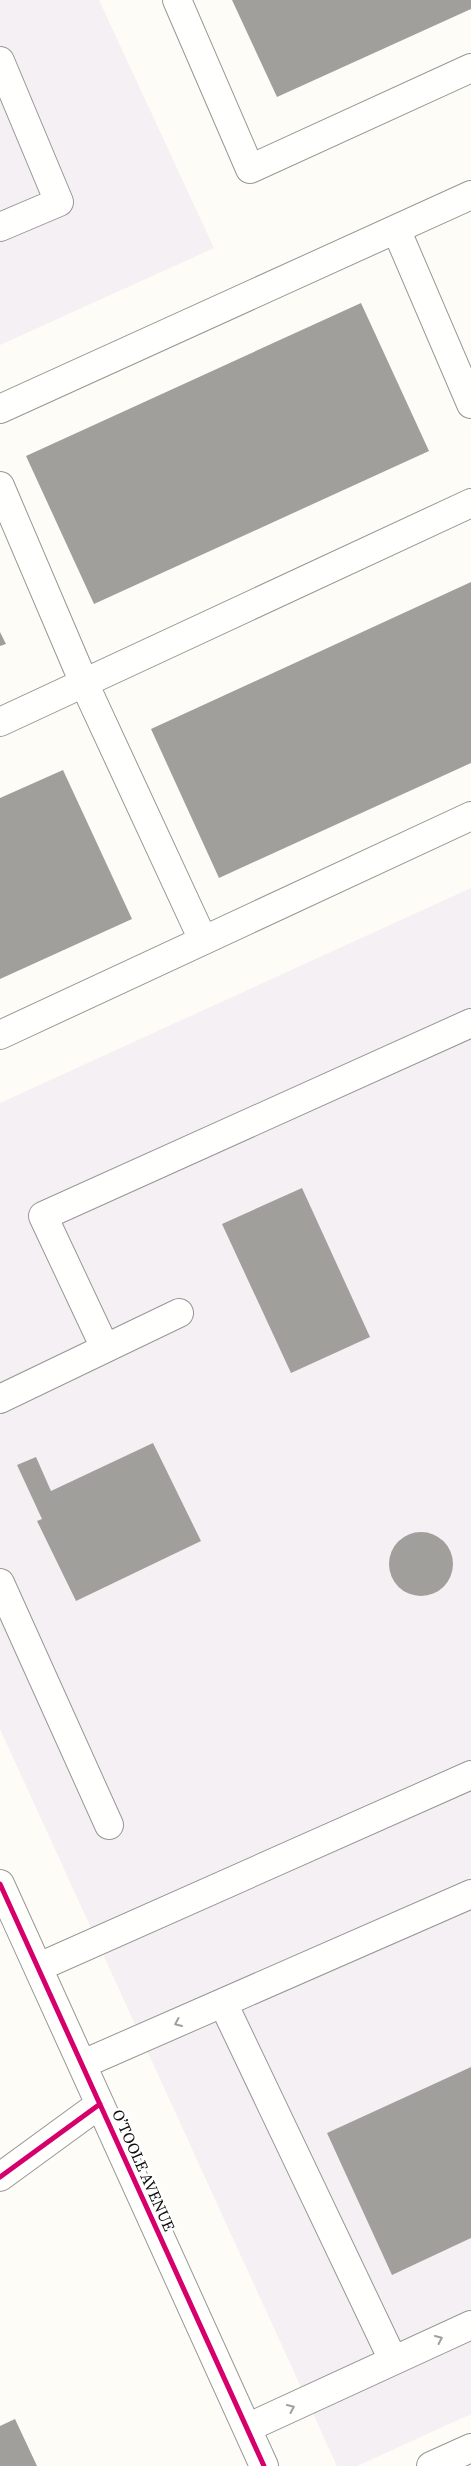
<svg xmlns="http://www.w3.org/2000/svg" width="471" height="2466" viewBox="0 0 471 2466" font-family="'Source Serif 4',serif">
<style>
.industrial{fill:#f5f0f3}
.building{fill:#a19f9c}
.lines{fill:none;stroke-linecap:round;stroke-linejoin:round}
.minor-casing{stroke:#979795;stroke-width:30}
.minor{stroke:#fffffe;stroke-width:28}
.cycleway-casing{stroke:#fff;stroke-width:8}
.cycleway{stroke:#d6006c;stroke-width:5}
.oneway{stroke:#a0a09f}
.labels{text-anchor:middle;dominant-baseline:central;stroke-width:5;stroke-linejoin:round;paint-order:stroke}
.street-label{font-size:16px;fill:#111;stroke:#fff}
</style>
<rect width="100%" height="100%" fill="#fdfcf7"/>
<path class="industrial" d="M0,0H99L214,248L0,345Z
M471,888V2414L357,2466H337L0,1729V1103Z"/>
<path class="building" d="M232,0H471V9L277,97Z
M361,303L429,451L94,604L26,456Z
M471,582V763L219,878L151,729Z
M0,632L6,644L0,646Z
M63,770L132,919L0,979V798Z
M302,1188L370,1337L291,1373L222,1224Z
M153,1443L201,1541L76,1601L37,1521L42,1519L17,1465L36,1457L51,1491Z
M389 1564a32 32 0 1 1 64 0a32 32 0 1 1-64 0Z
M471,2067V2238L392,2275L327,2133Z
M15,2419L37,2466H0V2426Z"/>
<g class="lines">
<defs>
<path id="minor" d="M177,0L250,169L471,68
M0,61L59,202L0,227
M396,229L471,404
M0,409L471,195
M0,486L84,683L203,940
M0,722L471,503
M0,1035L471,816
M105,1348L43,1216L471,1023
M0,1399L179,1313
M0,1583L109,1825
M0,1884L264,2466
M39,1967L471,1775
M223,2003L393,2360
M83,2064L471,1894
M0,2177L100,2104
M247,2428L471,2325
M431,2466L471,2448"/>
</defs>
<use href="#minor" class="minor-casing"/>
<use href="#minor" class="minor"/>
<defs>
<path id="cycleway" d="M0,1884L264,2466
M0,2177L100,2104"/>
</defs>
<use href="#cycleway" class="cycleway-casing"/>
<use href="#cycleway" class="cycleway"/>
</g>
<defs><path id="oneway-chevron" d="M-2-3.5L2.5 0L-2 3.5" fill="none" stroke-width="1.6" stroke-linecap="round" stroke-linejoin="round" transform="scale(1.25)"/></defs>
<g class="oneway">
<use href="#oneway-chevron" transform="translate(178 2023) rotate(156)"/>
<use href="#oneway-chevron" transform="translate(439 2339) rotate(-25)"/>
<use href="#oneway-chevron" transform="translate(291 2408) rotate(-24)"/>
</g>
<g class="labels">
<g class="street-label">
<text transform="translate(144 2170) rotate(66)">O’TOOLE AVENUE</text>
</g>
</g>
</svg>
